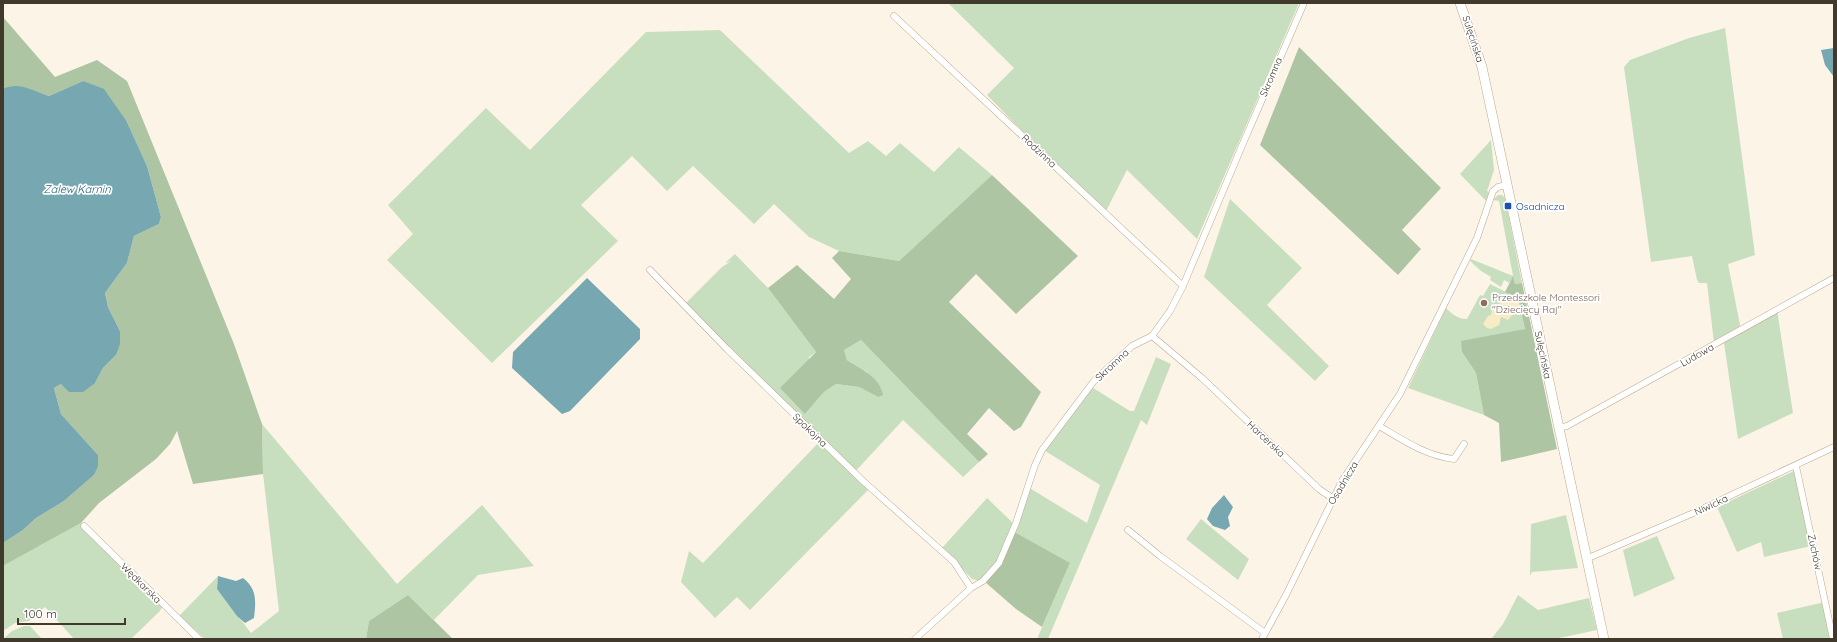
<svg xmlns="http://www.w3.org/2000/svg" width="1837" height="642" viewBox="0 0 1837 642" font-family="Quicksand,sans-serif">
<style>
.green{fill:#c8dfbf}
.forest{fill:#adc5a3}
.sand{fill:#f6ecc6}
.water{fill:#77a7b1}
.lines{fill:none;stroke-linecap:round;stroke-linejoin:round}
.street-casing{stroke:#bca78a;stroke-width:7}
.secondary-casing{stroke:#bca78a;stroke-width:10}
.street{stroke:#fff;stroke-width:6}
.secondary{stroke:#fff;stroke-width:9}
.transit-dot{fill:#1a4fb4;stroke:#fff;stroke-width:1.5}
.education-dot{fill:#8d6e63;stroke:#fff;stroke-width:1.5}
.labels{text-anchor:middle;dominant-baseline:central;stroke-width:3.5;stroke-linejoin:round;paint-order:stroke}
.street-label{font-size:10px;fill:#41392c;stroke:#fff}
.transit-label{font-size:10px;fill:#164399;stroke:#fff;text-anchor:start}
.education-label{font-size:10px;fill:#785e54;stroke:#fff;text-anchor:start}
.water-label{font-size:11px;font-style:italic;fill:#1e5e6b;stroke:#fff}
</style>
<rect width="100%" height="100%" fill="#fdf4e8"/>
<path class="green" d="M948,3H1299L1197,239L1127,170L1104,215L987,95L1014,68Z
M1725,28L1755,255L1728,264L1741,330L1777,310L1793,413L1738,439L1724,343H1714L1707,283H1699L1697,280L1692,256L1651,262L1624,67L1630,60L1689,38Z
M720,30L849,153L868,141L886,156L900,143L934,172L959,147L992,175L899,261L839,251L809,237L774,204L754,224L693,166L667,191L632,156L581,205L618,241L492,363L387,260L413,234L388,205L486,108L530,150L646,32Z
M1491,140L1494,170L1487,191L1489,192L1486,201L1460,174Z
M1498,195H1502L1505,198L1522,283L1515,284L1513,277L1509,283L1504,280L1501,287L1490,280L1491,277L1481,271L1470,261L1471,259L1513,276L1499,201L1493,200Z
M1230,199L1302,268L1267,305L1329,366L1315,381L1204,277Z
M735,254L768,288L816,352L809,357L805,414L824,392L836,384L859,387L878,397L867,372L847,360L844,350L861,340L979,462L963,477L903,420L853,474L869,489L750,610L737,597L715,618L681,582L689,551L703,563L822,439L684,305L722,267L731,261L725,263Z
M1490,284L1518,298L1525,329L1462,352L1476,373L1484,415L1408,388L1446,308C1451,314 1461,320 1467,319L1480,295L1483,296Z
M1156,357L1171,364L1147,425L1141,420L1048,639H1037L1070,563L985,582L972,579L942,548L987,498L1014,524L1028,487L1087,523L1100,485L1042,449L1067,411L1090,386L1130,411H1134Z
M262,424L397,584L482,505L534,566L478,575L434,620L408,595L369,621L366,639H205L179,616L218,576L217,589L251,633L279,611L263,474Z
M1794,471L1811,546L1764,557L1761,542L1737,552L1717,507Z
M1566,515L1578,568L1532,572L1530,576L1531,524Z
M1201,519L1249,559L1238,580L1186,539Z
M81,523L165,603L159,612L131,639H74L45,607L29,621L15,623L3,631V566Z
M1657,536L1675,579L1634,597L1623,550Z
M1518,595L1538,610L1589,598L1597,630L1555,639H1491L1503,624Z
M1825,602L1830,639H1783L1777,613Z
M24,626H30L42,639H3L12,631Z"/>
<path class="forest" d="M3,17L55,77L97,60L127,81L234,344L262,424L263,474L193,484L177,431L170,444L156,459L99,503L81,523L3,566V543L23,530L36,518L64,501L94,475L98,455L61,414L54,388L61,384L95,383L103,368L116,355L120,331L108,307L105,293L127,263L134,236L159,224L161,217L147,166L127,122L83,81L49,96C34,91 18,82 3,89Z
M1299,47L1441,188L1402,230L1421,249L1398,275L1260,145Z
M992,175L1078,256L1016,314L976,274L949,302L1041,392L1021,427L1014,431L989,408L967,434L988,454L979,462L861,340L844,350L847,360C861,369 880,377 883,395L878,397L859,387L836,384L824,392L805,414L780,388L816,352L768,288L797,265L834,299L851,279L832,258L839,251L899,261Z
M1513,276L1515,284L1522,283L1557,449L1501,462L1499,423L1484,415L1476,373L1462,352L1461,341L1525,329L1518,298L1505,292Z
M1014,532L1070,563L1042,627L1016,609L985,582Z
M408,595L453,639H366L369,621Z"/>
<path class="sand" d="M1510,295L1518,298L1521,311L1513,314L1508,320L1501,317L1499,325L1491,329L1487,328L1483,324L1488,316L1491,315L1492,311L1500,308V301Z"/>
<path class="water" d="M1834,48V77L1825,65L1821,50Z
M83,81L104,89L127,122L147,166L161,217L159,224L134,236L127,263L105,293L108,307L120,331V344L116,355L103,368L95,383L83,392H69L61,384L54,388L61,414L98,455V466L94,475L64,501L36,518L23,530L3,543V89C18,81 34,91 49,96Z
M587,278L640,329V339L570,411L562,414L512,368L513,352Z
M1224,495L1233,507L1228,517L1230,526L1225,530L1213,526L1207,519L1212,508Z
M218,576L236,581L243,578C257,589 256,601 254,618L245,623L237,616L217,589Z"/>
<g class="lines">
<defs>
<path id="street" d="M894,16L1183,286
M650,270L727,349L863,481L954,562L971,588
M1152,336L1202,378L1319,489L1332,498
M1379,426C1403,440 1426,456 1454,459L1464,444
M1559,428L1567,426L1834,278
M1796,466L1833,639
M84,526L199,639
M1128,530L1160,556L1265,633
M1586,559L1691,514L1834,447
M915,639L971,588L983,581L999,563L1016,523L1035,465L1042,450L1094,381L1132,346L1152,336L1170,311L1183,286L1244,141L1304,3
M1262,639L1286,595L1342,481L1400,394L1477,238L1493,191L1498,187L1506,185"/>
<path id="secondary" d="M1460,3L1482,67L1604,639"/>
</defs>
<use href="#street" class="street-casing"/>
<use href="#secondary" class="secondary-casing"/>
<use href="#street" class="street"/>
<use href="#secondary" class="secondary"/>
</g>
<rect class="transit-dot" x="1504" y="202" width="8" height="8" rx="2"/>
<circle class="education-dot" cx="1484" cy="303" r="4"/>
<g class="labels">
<g class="street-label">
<text transform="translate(1473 39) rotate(72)">Sulęcińska</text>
<text transform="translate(1271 77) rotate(-67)">Skromna</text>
<text transform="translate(1039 151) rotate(43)">Rodzinna</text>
<text transform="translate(1543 355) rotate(78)">Sulęcińska</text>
<text transform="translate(1697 355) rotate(-29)">Ludowa</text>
<text transform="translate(1112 365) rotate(-43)">Skromna</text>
<text transform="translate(810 430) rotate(44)">Spokojna</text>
<text transform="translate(1266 439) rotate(43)">Harcerska</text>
<text transform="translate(1343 483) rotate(-59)">Osadnicza</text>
<text transform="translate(1711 505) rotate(-25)">Niwicka</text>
<text transform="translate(1815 552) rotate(78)">Zuchów</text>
<text transform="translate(141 583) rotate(45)">Wędkarska</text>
</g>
<g class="transit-label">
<text x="1516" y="206">Osadnicza</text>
</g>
<g class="education-label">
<text x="1492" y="297">Przedszkole Montessori<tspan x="1492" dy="12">"Dziecięcy Raj"</tspan></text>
</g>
<g class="water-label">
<text x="77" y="189">Zalew Karnin</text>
</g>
</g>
<rect width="1837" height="642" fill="none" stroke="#41392c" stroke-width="8"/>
<path d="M18 618v6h107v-6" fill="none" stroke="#41392c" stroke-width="2"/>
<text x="24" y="618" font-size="12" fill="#41392c" stroke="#ffffff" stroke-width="3" paint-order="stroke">100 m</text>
</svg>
